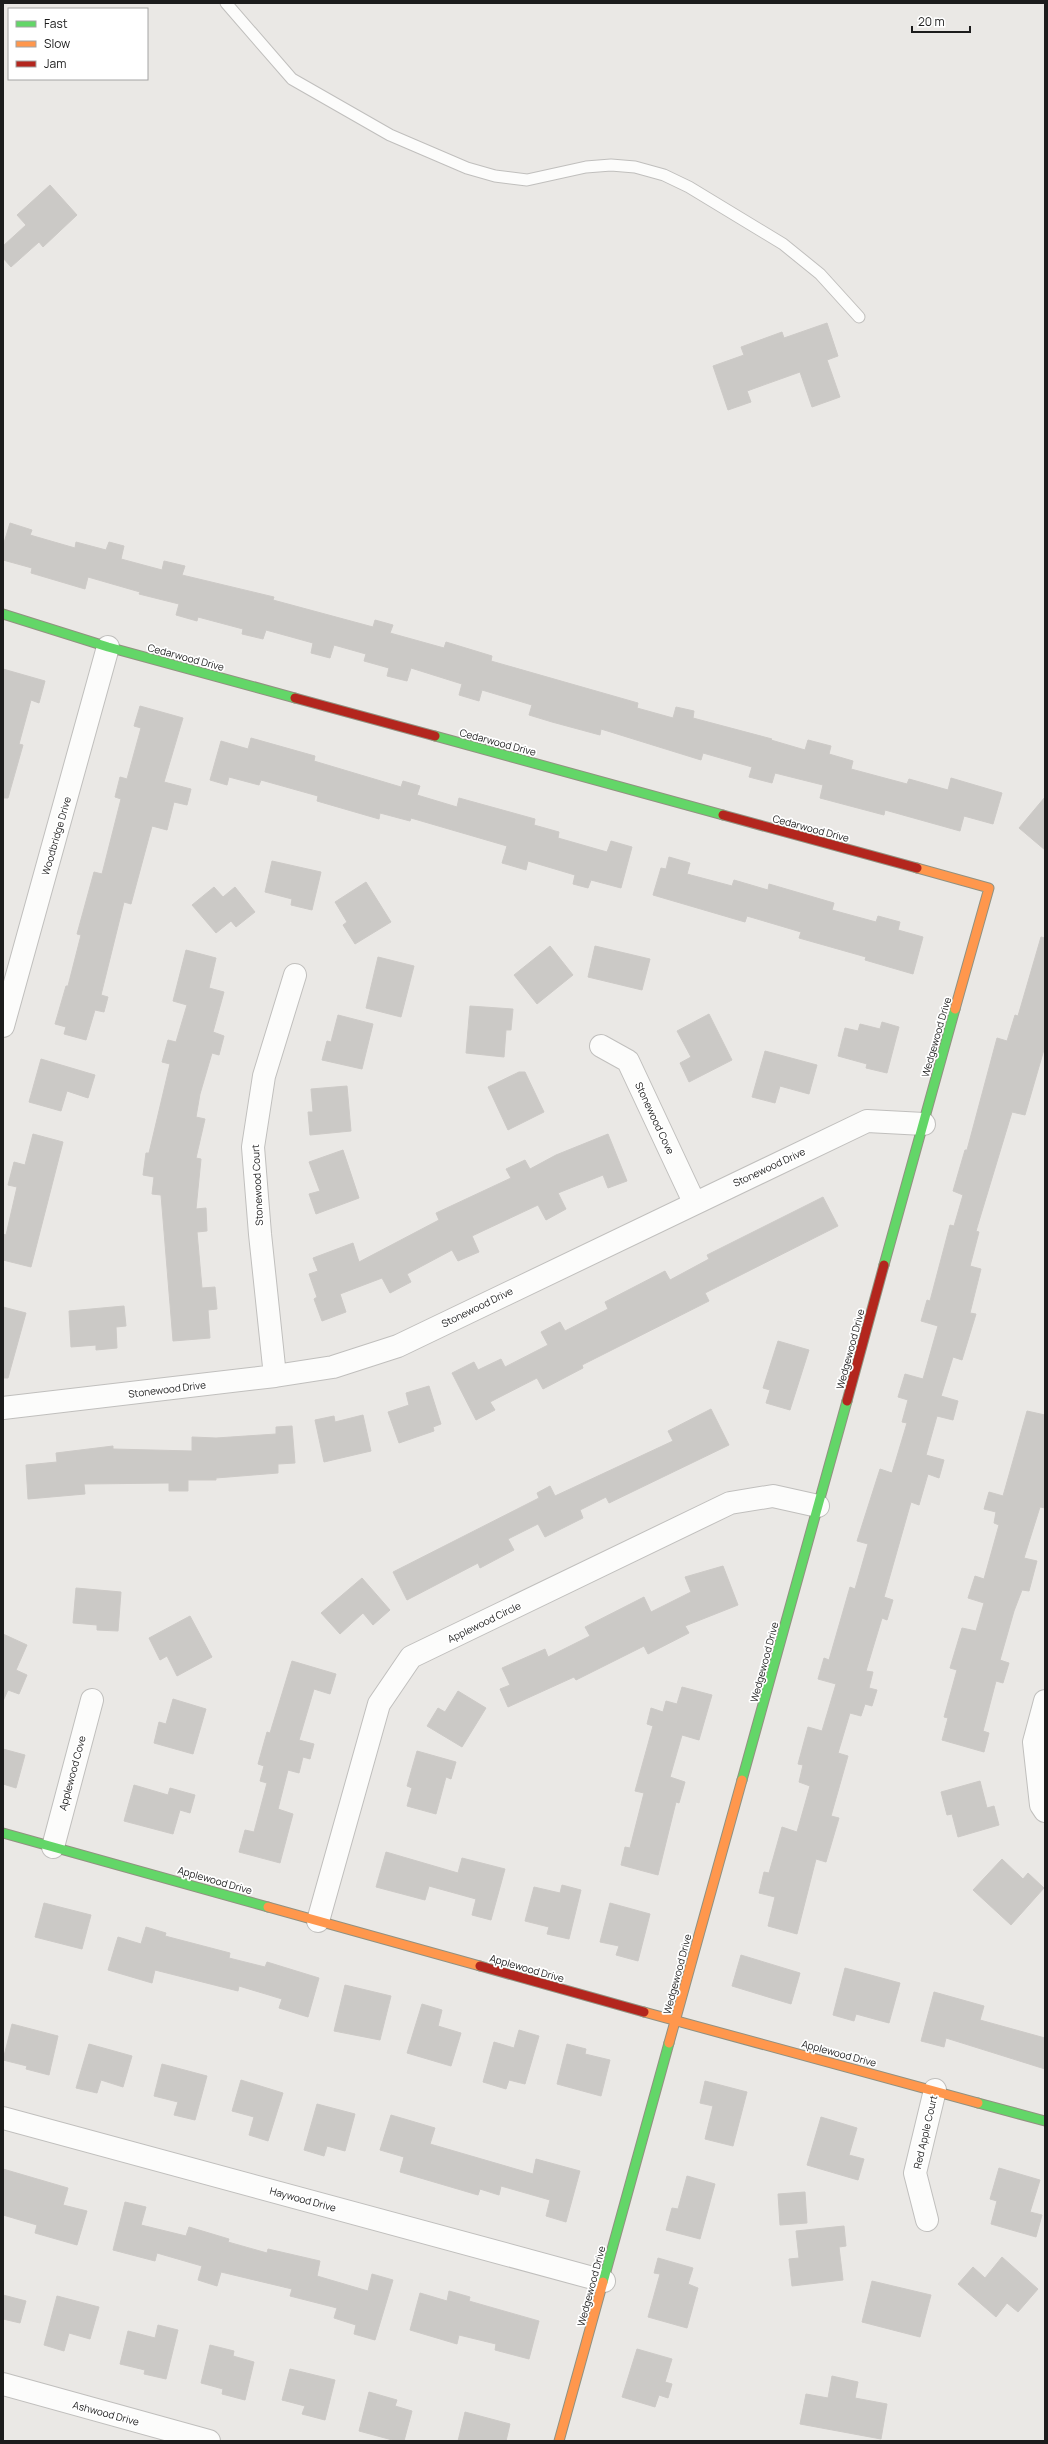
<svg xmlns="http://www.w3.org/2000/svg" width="1048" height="2444" viewBox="0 0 1048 2444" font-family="Manrope,sans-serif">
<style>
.building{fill:#cbc9c6;stroke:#cdcac7}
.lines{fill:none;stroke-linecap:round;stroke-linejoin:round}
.lane-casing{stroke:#c0bfbd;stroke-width:13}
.street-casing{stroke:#c0bfbd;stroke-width:24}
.fast-casing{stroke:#919180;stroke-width:11}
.slow-casing{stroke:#919180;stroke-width:11}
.jam-casing{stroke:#919180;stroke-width:11}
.lane{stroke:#fcfcfb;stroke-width:11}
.street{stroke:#fcfcfb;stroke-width:22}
.fast{stroke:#63d668;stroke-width:9}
.slow{stroke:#ff974d;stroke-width:9}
.jam{stroke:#b3261e;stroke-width:9}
.labels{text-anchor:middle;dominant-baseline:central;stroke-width:3.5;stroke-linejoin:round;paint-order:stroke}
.street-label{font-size:10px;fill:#1c1c1c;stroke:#fff}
</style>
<rect width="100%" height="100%" fill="#eae8e5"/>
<path class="building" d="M50,185L77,215L43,247L39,242L11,267L3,258V246L26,225L17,215Z
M827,323L838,356L827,360L840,397L812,407L800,372L747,391L751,402L728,410L713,366L744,355L741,347L782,332L784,338Z
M10,523L32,530L30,535L75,548L76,542L106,550L109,542L124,546L121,559L162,570L164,561L185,566L182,575L274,597L273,600L373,627L375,620L393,625L390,633L444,648L446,642L492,656L491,661L638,703L637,708L673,718L676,707L694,711L693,718L772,739L771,740L805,750L808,740L831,746L829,754L853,761L851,769L907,784L909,779L948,790L951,778L1002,793L993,824L964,816L960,831L885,810L884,815L820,798L823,785L775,773L772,783L749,777L752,767L703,753L701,760L601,729L600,735L552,722L529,715L532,705L482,690L479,701L459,695L462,684L411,668L407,681L387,676L389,668L364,661L366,654L334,645L330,658L311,653L313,643L266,630L263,639L242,634L243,629L198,617L197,621L176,615L179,604L139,594L140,592L88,577L85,589L31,573L32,568L3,560V546Z
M3,669L45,681L39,703L31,700L19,744L23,745L8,798H3Z
M140,706L183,718L164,782L191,789L187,805L174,802L167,830L152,826L131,904L124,902L101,995L108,997L104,1012L95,1010L86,1040L64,1034L66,1027L55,1024L66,986H68L81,935L77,934L94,872L102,874L121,799L115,797L120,777L127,779L141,728L134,726Z
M251,738L315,756L314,761L401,787L403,781L420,786L417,795L457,807L459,798L535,819L534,825L559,832L558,838L607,852L611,841L632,847L621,888L591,880L588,888L573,884L575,875L528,861L526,870L502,863L507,846L411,818L410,821L380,813L379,819L317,801L318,796L261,780L259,785L229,777L227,785L210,780L221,741L248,749Z
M1045,797V850L1019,828Z
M669,857L690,863L687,874L732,886L734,880L768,890L769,884L834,903L832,910L876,922L878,916L900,922L898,930L923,937L913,974L865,960L866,957L799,938L801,932L747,916L745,922L653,895L661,868L666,869Z
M272,861L321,872L312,910L291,905L292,899L265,892Z
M366,882L391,922L355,944L343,925L347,922L335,902Z
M214,887L223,897L235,887L255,912L236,927L231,921L216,933L192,905Z
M1041,937L1045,938V1046L1025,1115L1012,1112L976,1231L979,1232L970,1266L981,1269L970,1313L976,1314L962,1360L953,1357L941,1396L958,1401L953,1420L937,1416L926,1455L944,1460L939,1478L928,1474L919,1505L911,1502L884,1597L893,1600L887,1620L882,1618L866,1671L873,1672L869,1688L877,1690L872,1706L865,1704L861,1716L850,1713L838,1753L848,1756L831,1816L839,1818L826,1862L816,1859L797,1934L768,1926L775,1897L759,1893L764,1872L769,1873L782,1827L797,1832L810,1786L799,1782L803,1765L798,1764L808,1727L822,1731L836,1684L818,1679L824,1658L829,1660L850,1587L855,1589L868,1544L857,1541L880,1469L892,1473L907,1423L902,1422L908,1400L898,1397L905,1374L923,1379L938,1326L921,1321L927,1300L930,1301L950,1225L954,1226L963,1195L953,1191L965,1150H967L997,1038L1007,1041L1015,1015L1018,1016Z
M550,946L573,975L537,1004L514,975Z
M595,946L650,959L642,990L588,977Z
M186,950L216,958L209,988L224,992L213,1032L224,1036L219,1055L212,1053L200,1094L196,1117L205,1119L196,1158L201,1159L196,1209L206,1208L207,1231L197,1232L202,1288L215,1287L217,1309L208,1310L210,1338L173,1341L161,1195L152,1194L154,1177L143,1175L146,1153H149L170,1064L162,1062L168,1040L176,1042L187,1005L173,1001Z
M378,957L414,966L401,1017L366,1008Z
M470,1006L513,1009L511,1030H506L504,1057L466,1053Z
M709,1014L732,1060L689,1082L680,1063L691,1057L677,1031Z
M338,1015L373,1024L362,1069L322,1060L327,1041L331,1042Z
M882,1022L899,1027L887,1073L866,1068L867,1064L838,1056L845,1028L858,1031L860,1024L880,1029Z
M765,1051L817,1065L809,1094L780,1086L775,1103L752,1097Z
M41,1059L95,1075L88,1098L67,1091L61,1111L29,1102Z
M519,1072H525L544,1112L508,1130L488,1087Z
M347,1086L351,1131L310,1135L308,1112H313L311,1089Z
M33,1134L63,1142L31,1267L3,1260V1234L6,1235L17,1187L8,1185L14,1162L25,1165Z
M608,1134L627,1181L608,1188L603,1175L558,1193L566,1209L546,1220L538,1205L472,1236L479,1252L458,1261L452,1250L407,1274L411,1282L390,1293L382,1278L340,1294L346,1312L322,1321L314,1299L317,1297L309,1274L318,1271L313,1258L353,1243L359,1262L439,1220L436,1213L511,1178L506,1169L525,1160L530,1169L556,1155Z
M343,1150L359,1198L316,1214L309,1194L320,1191L309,1162Z
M823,1197L838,1226L705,1293L709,1301L582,1365L583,1368L543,1389L537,1378L490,1402L495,1410L476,1420L452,1373L474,1362L478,1370L501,1359L505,1367L548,1345L541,1332L560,1322L565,1331L608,1309L605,1302L665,1271L670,1280L709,1259L707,1255Z
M124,1306L126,1326L116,1327L117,1348L96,1350V1345L71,1347L69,1311Z
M3,1307L26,1313L8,1378H3Z
M778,1341L809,1350L790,1410L766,1403L770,1390L763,1388Z
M429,1386L441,1424L433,1427L434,1431L399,1443L388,1412L409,1405L406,1393Z
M711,1409L729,1445L609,1503L606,1497L580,1510L583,1518L545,1537L538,1524L508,1539L514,1550L480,1568L478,1563L407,1600L393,1572L539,1498L537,1493L550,1486L555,1496L673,1441L668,1431Z
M1027,1411L1045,1415V1508L1040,1507L1024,1558L1037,1561L1029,1591L1022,1590L1014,1611L1000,1660L1009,1663L1003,1683L996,1681L983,1731L989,1733L984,1752L942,1740L948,1718L944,1717L957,1670L950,1668L962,1628L976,1631L984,1603L968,1598L975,1576L984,1579L999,1525L994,1523L996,1512L984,1509L989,1492L1003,1496Z
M363,1415L371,1451L324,1462L315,1420L334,1416L335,1422Z
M292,1426L295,1463L278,1464V1473L216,1478V1480H188V1491H169V1483L84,1484L85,1494L28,1499L26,1465L57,1462L56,1453L113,1446V1449L192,1451V1437L216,1438L276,1434V1427Z
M723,1566L738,1605L685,1626L689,1633L648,1654L644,1646L576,1680L574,1677L508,1707L500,1689L510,1685L502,1668L545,1649L548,1657L590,1636L585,1627L644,1597L651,1612L691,1592L685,1577Z
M362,1578L390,1610L373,1625L363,1613L340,1634L321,1613Z
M76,1588L121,1592L118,1631L97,1630V1625L73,1623Z
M190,1616L212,1657L177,1676L167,1656L160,1660L149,1638Z
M3,1634L27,1645L16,1670L27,1675L19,1694L8,1690L3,1701Z
M292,1661L336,1674L330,1694L314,1689L299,1740L314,1744L310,1759L303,1757L299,1773L288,1770L278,1809L293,1814L280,1863L239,1852L245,1830L254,1832L267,1783L260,1781L264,1766L258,1764L267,1732L270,1733Z
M682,1687L712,1695L699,1740L682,1735L670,1777L685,1782L679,1803L676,1802L658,1875L621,1865L625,1847L630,1848L644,1793L635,1791L653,1726L647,1724L651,1708L663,1712L666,1701L677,1704Z
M458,1691L486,1708L462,1747L427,1726L438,1708L445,1712Z
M173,1699L206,1709L193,1754L154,1743L159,1722L166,1724Z
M3,1749L25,1755L16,1788L3,1784Z
M417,1751L456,1762L451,1779L446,1777L436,1814L407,1806L412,1788L407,1786Z
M980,1781L987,1808L994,1806L999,1825L958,1837L952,1814L947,1815L941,1792Z
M134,1785L168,1795L170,1788L195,1795L190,1813L180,1810L173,1834L124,1821Z
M386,1852L458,1873L462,1858L505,1869L491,1920L472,1915L476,1899L429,1886L425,1900L376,1887Z
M1002,1859L1023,1879L1028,1873L1044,1888L1011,1925L973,1890Z
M562,1885L581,1890L569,1939L547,1934L549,1927L525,1921L534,1887L560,1893Z
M44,1903L91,1915L82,1949L35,1937Z
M610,1903L650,1914L638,1961L616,1955L619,1946L600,1942Z
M146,1927L166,1933L165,1936L230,1953L229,1958L265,1967L267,1962L319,1978L308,2017L279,2008L282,1999L239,1986L238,1991L155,1970L152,1983L108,1970L118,1937L141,1944Z
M741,1955L800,1973L791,2004L732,1986Z
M845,1968L900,1983L889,2023L856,2014L854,2021L833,2015Z
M345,1985L391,1996L380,2040L334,2031Z
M934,1992L984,2006L980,2020L1045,2038V2069L946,2038L944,2047L921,2041Z
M422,2004L442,2010L438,2026L461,2033L451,2066L407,2053Z
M12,2024L58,2036L49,2075L26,2069L27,2066L3,2060Z
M519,2030L539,2036L525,2084L509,2080L506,2089L483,2082L494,2042L514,2048Z
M89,2044L132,2056L123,2087L101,2080L97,2093L76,2088Z
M567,2044L586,2049L585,2054L610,2060L601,2096L557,2084Z
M162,2064L207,2076L195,2120L174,2115L178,2102L154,2096Z
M241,2080L283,2093L268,2141L249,2135L254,2117L232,2111Z
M705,2081L747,2092L733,2146L705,2139L713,2106L700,2103Z
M317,2104L355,2114L345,2151L327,2146L324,2156L304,2150Z
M391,2115L435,2128L430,2144L533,2174L536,2159L580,2171L566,2222L546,2216L550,2200L501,2186L499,2195L480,2189L478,2195L400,2172L404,2157L380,2150Z
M821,2117L857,2128L849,2155L864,2159L858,2180L807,2165Z
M999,2168L1040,2180L1030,2212L1042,2215L1036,2237L991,2224L997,2201L990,2199Z
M3,2169L68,2188L63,2205L87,2211L77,2245L35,2233L37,2225L3,2215Z
M687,2176L715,2184L700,2239L666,2230L672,2208L678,2209Z
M805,2192L807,2223L780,2225L778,2194Z
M125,2202L146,2207L141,2225L186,2236L189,2227L229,2239L228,2242L267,2253L268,2249L320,2261L317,2276L368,2291L372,2274L393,2280L375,2340L354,2334L356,2325L334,2318L337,2308L290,2296L292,2289L221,2272L217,2286L198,2280L202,2266L157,2253L155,2261L113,2250Z
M844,2226L846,2246L839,2247L843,2280L792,2286L789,2259L799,2258L796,2231Z
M1002,2257L1038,2289L1018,2312L1007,2303L996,2317L958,2284L973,2267L985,2278Z
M658,2258L693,2268L688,2284L698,2288L687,2328L648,2317L660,2274L654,2273Z
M872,2281L931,2295L920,2337L862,2322Z
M449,2291L470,2297L469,2301L539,2321L529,2359L495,2350L496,2344L459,2335L457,2344L410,2330L420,2293L447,2301Z
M3,2295L26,2301L20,2323L3,2319Z
M57,2296L99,2307L90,2339L69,2333L64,2351L44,2345Z
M158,2325L178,2330L166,2379L144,2374L145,2370L120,2364L128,2331L155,2338Z
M210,2345L234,2351L233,2356L254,2362L245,2400L222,2394L223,2389L201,2383Z
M637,2349L672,2359L665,2382L672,2384L668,2398L659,2395L655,2407L622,2397Z
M290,2369L335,2380L325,2420L302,2414L305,2406L282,2400Z
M832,2376L858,2382L855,2398L887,2404L881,2439L800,2424L806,2394L828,2398Z
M369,2392L397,2400L395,2406L412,2411L404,2441H396L359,2431Z
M465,2412L510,2424L506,2441H458Z"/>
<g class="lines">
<defs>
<path id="lane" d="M226,3L292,79L390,135L467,168L495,176L527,180L586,167L611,165L635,167L664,175L689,187L783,244L820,274L859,317"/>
<path id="street" d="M3,1026L108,647
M601,1046L628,1061L694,1202
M275,1376L260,1234L253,1147L264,1076L295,975
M3,1408L275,1376L333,1367L398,1346L867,1121L924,1124
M1045,1701L1034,1742L1041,1805L1045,1811
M53,1847L92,1700
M318,1921L379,1704L411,1657L730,1503L773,1496L818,1506
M3,2118L604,2281
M927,2220L915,2173L935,2090
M3,2384L209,2441"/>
<path id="fast" d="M3,614L108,647L295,698
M435,736L723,815
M884,1265L955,1009
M742,1780L847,1401
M3,1833L268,1907
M978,2103L1045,2121
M603,2282L669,2043"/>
<path id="slow" d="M917,868L989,888L955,1009
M268,1907L480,1966
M644,2012L978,2103
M669,2043L742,1780
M559,2441L603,2282"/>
<path id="jam" d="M295,698L435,736
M723,815L917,868
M847,1401L884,1265
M480,1966L644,2012"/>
</defs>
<use href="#lane" class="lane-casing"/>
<use href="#street" class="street-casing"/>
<use href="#fast" class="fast-casing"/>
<use href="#slow" class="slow-casing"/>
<use href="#jam" class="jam-casing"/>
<use href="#lane" class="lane"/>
<use href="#street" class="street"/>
<use href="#fast" class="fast"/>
<use href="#slow" class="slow"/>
<use href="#jam" class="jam"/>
</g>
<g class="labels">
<g class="street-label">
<text transform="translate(186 657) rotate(15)">Cedarwood Drive</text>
<text transform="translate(498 742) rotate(15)">Cedarwood Drive</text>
<text transform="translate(811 828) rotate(15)">Cedarwood Drive</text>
<text transform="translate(56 836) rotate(-74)">Woodbridge Drive</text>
<text transform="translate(936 1037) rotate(-74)">Wedgewood Drive</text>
<text transform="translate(655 1118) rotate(65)">Stonewood Cove</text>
<text transform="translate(769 1167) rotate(-25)">Stonewood Drive</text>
<text transform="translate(257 1185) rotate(-93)">Stonewood Court</text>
<text transform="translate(477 1307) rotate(-26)">Stonewood Drive</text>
<text transform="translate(850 1349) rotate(-75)">Wedgewood Drive</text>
<text transform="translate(167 1389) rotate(-7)">Stonewood Drive</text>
<text transform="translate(484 1622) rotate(-26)">Applewood Circle</text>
<text transform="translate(764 1662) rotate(-75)">Wedgewood Drive</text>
<text transform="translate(72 1773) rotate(-75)">Applewood Cove</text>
<text transform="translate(215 1880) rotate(16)">Applewood Drive</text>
<text transform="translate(527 1968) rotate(16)">Applewood Drive</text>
<text transform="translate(677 1974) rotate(-75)">Wedgewood Drive</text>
<text transform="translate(839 2053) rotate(15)">Applewood Drive</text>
<text transform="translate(925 2132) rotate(-77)">Red Apple Court</text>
<text transform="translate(303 2199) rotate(15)">Haywood Drive</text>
<text transform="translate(591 2286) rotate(-75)">Wedgewood Drive</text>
<text transform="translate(106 2413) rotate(15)">Ashwood Drive</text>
</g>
</g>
<rect width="1048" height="2444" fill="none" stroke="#1c1c1c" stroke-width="8"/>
<rect x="8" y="8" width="140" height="72" fill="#ffffff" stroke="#a4a4a4"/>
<rect x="16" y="21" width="20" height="6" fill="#63d668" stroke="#a4a4a4"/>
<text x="44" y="28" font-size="12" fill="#1c1c1c">Fast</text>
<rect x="16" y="41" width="20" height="6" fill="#ff974d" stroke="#a4a4a4"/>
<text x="44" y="48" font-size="12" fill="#1c1c1c">Slow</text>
<rect x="16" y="61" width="20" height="6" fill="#b3261e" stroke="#a4a4a4"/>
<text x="44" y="68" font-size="12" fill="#1c1c1c">Jam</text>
<path d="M912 26v6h58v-6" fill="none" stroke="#1c1c1c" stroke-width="2"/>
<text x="918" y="26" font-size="12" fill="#1c1c1c" stroke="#ffffff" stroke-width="3" paint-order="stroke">20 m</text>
</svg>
